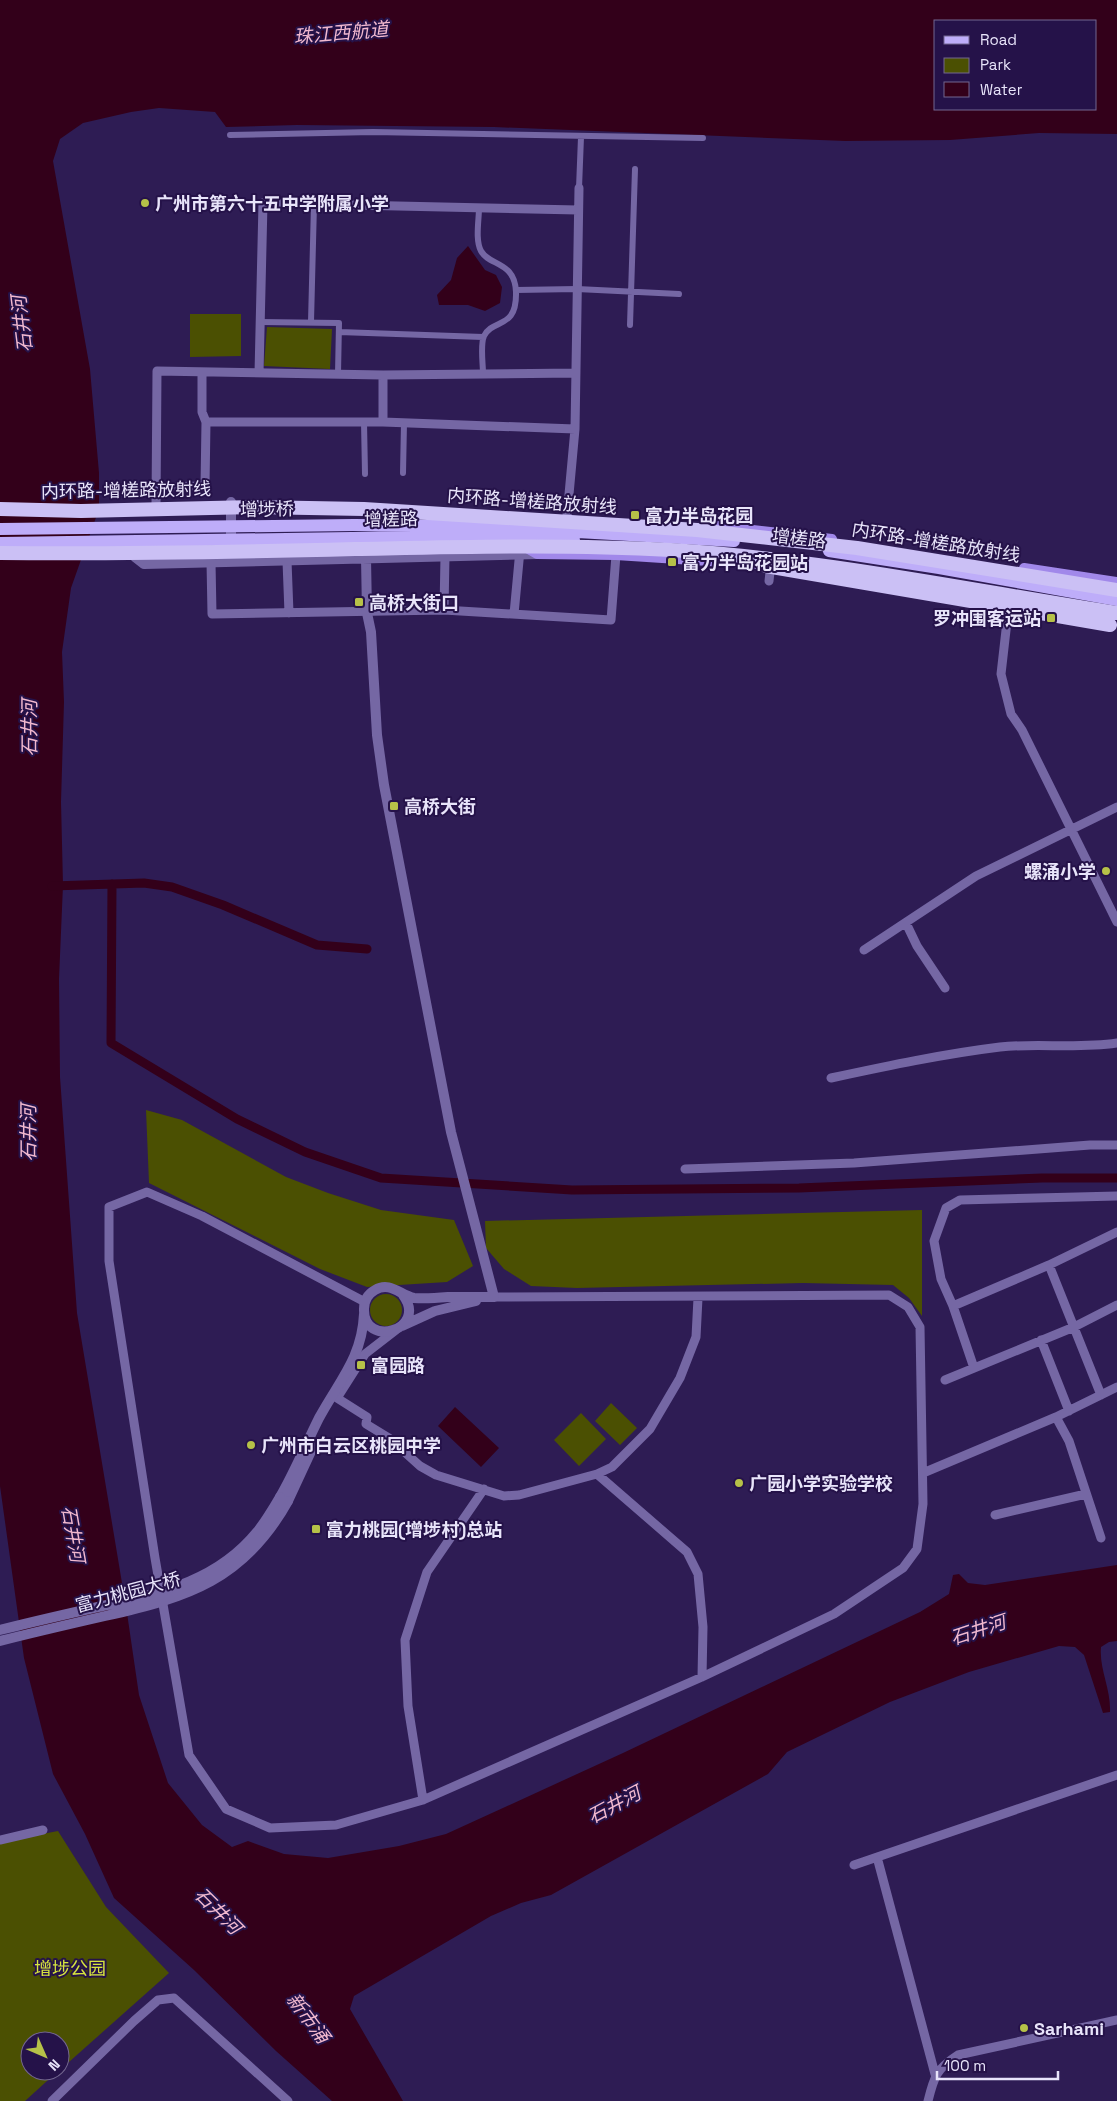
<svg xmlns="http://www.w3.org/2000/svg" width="1117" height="2101" viewBox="0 0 1117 2101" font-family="'Space Grotesk','Noto Sans SC',sans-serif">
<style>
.green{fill:#4b5002}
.water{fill:#33001a;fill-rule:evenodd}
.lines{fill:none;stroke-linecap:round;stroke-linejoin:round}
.canal{stroke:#33001a;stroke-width:9}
.pedestrian{stroke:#7567a4;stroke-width:6}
.minor{stroke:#7567a4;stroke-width:9}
.tertiary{stroke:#7567a4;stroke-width:10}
.secondary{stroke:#a188ea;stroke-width:10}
.primary{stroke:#beadf9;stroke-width:12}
.tertiary-bridge{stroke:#7567a4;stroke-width:10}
.primary-bridge{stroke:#beadf9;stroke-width:12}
.trunk-bridge{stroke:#cbc0f5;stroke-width:14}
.poi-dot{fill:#b6c148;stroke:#251249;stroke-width:2}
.labels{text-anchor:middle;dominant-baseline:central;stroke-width:4;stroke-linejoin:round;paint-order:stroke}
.poi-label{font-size:18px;font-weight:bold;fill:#e8e4fa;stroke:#251249;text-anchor:start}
.street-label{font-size:18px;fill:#e8e4fa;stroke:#251249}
.park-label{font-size:18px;fill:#d7e53f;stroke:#251249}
.water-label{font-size:19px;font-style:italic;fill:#f2b9cf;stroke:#251249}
</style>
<rect width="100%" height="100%" fill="#2e1c54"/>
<path class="green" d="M190,314H241V356L190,357Z
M267,327L332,329L330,369L264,366Z
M146,1110L182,1120L286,1177L328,1193L381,1210L454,1220L473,1266L447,1282L367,1287L320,1269L149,1183Z
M922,1210V1316L909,1298L893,1285L803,1283L577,1288L531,1286L504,1269L486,1248L485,1221Z
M370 1310a16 16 0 1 1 32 0a16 16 0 1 1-32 0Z
M611,1403L637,1428L620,1445L595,1421Z
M581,1413L606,1439L579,1466L554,1440Z
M58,1831L106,1907L169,1973L60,2070V2041H30V2071H58L25,2101H0V1842Z"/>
<path class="water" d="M0,0H1117V134L1039,133L950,140L845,141L494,127L297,125L226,127L215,112L159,108L131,112L83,123L60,139L53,161L90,369L99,473V509L71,588L62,652L64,702L61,802L63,885L59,979L60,1077L77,1313L127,1613L139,1695L168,1783L202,1825L232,1847L248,1841L284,1854L328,1858L399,1846L446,1834L623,1753L920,1612L949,1594L953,1575L959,1574L968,1583L985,1585L1117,1565V1641L1109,1642L1101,1647C1099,1669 1111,1689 1110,1712L1103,1713L1084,1655L1075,1647L1059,1646L969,1672L890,1702L787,1752L768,1774L551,1895L521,1903L491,1916L354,1996L350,2009L403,2101H332L276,2051L194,1970L114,1898L85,1834L53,1774L24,1658L0,1486ZM936,21H1096V109H936Z
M468,246L485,270L496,275L502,287L500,303L485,311L468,305H439L437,295L451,280L457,258Z
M455,1407L499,1448L481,1467L438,1426Z"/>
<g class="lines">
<path class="canal" d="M112,884L111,1043L237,1119L305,1152L381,1178L572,1190L799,1188L1042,1178H1117
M52,886L144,883L172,887L223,905L317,945L367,949"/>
<path class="pedestrian" d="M230,135L373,132L703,138
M579,188L581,137
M479,208C479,220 475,240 481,251C489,266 515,261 516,292C517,330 493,318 484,336C480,345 483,363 483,374
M516,290L577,289L679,294
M260,322L339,323L338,374
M311,322L314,204
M630,325L635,169
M339,332L483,337
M364,422L365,474
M403,473L404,423"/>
<path class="minor" d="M259,373L263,203L578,210
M383,375V422
M206,422H383L575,429
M156,487L205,486L206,422L202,412V372
M156,504L157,371L383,375L576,373
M566,527L575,429L579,188
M287,561L289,613
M211,562L212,614L444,610L611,620L616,555
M769,581L771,563
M1009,604L1001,674L1011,714L1022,730L1117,922
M444,610L445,556
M514,614L520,550
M906,923L917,946L945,988
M864,950L976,876L1117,807
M831,1078C887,1066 943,1054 1000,1047C1038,1043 1077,1049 1117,1043
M685,1169L854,1163L1090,1145H1117
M1049,1265L1117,1232
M365,1302L202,1216L147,1192L109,1207V1261L155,1558L189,1755L226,1809L270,1828L336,1825L423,1800L702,1677L834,1614L903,1568L917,1549L923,1504L920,1327L908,1307L889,1295L494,1297
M953,1306L1049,1265L1101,1395
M396,1330L365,1354L337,1398L367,1417L366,1424L389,1438L420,1466L436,1475L504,1496L519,1495L597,1474L612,1467L650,1429L680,1378L696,1337L698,1298
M1041,1340L1069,1411
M974,1368L953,1306L941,1279L934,1241L946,1208L960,1200L1117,1196
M945,1380L1074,1327L1117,1305
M1056,1417L1069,1441L1101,1538
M923,1473L1056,1417L1117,1387
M597,1474L687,1552L698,1574L703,1627L702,1677
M995,1515L1086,1494
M423,1800L408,1706L405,1640L427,1572L484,1489
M0,1840L43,1830
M877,1857L935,2074
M854,1865L1117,1775
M52,2101L134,2021L158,2000L174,1998L288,2101
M928,2101C934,2077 936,2069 958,2055L1117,2020"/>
<path class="tertiary" d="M231,502V534
M133,550L135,557L144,564L537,554
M366,558L367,613L371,632L377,735L384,785L451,1132L494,1297
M403,1295C429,1330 363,1349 364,1309C364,1301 368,1294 375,1290C390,1281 400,1295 414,1298C425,1299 437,1298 448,1297C463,1297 479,1297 494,1297
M402,1326L435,1311L476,1301
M280,1497C295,1471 306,1444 319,1418C339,1381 362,1358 364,1314
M288,1501L314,1445"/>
<path class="secondary" d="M717,526L832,539
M525,547L537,554L616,555L755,564
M1024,568L1117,582"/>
<path class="primary" d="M354,525L475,526L734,541
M352,538L461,536L574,540
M829,551L939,568L1117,600"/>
<path class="tertiary-bridge" d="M0,1630C36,1621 71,1613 107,1605C165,1592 218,1580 257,1532C266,1521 273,1509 280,1497
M0,1641C35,1632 70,1624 105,1616C188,1597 244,1580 288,1501"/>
<path class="primary-bridge" d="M0,529L354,525
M0,543L352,538"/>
<path class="trunk-bridge" d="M0,509L81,511L254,507L364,509L697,530L857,548L1117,590
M0,553C118,554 237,552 355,549C460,547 566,544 671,550C821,559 969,590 1117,613
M766,566L1110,625"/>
</g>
<g class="poi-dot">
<circle cx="145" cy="203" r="5"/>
<rect x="630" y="510" width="10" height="10" rx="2.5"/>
<rect x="667" y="557" width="10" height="10" rx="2.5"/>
<rect x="354" y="597" width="10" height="10" rx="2.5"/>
<rect x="1046" y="613" width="10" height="10" rx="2.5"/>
<rect x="389" y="801" width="10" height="10" rx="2.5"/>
<circle cx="1106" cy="871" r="5"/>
<rect x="356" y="1360" width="10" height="10" rx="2.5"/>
<circle cx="251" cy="1445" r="5"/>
<circle cx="739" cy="1483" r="5"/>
<rect x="311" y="1524" width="10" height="10" rx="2.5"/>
<circle cx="1024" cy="2028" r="5"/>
</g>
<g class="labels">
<g class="poi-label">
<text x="155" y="203">广州市第六十五中学附属小学</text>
<text x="645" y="515">富力半岛花园</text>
<text x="682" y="562">富力半岛花园站</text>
<text x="369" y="602">高桥大街口</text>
<text x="1041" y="618" text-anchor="end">罗冲围客运站</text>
<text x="404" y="806">高桥大街</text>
<text x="1096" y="871" text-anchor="end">螺涌小学</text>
<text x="371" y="1365">富园路</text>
<text x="261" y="1445">广州市白云区桃园中学</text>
<text x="749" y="1483">广园小学实验学校</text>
<text x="326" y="1529">富力桃园(增埗村)总站</text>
<text x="1034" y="2028">Sarhami</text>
</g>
<g class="street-label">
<text transform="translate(126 490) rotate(-1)">内环路-增槎路放射线</text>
<text transform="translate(532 501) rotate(4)">内环路-增槎路放射线</text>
<text transform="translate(267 509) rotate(-1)">增埗桥</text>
<text transform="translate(391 519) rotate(-1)">增槎路</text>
<text transform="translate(799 538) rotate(7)">增槎路</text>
<text transform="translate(936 542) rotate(9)">内环路-增槎路放射线</text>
<text transform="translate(128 1592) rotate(-15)">富力桃园大桥</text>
</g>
<g class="park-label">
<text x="70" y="1968">增埗公园</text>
</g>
<g class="water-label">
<text transform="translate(341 33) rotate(-5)">珠江西航道</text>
<text transform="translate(22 324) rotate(-97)">石井河</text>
<text transform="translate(29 728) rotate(-90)">石井河</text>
<text transform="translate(28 1133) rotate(-90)">石井河</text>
<text transform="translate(73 1534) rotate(80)">石井河</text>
<text transform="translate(978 1630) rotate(-18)">石井河</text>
<text transform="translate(614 1805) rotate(-28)">石井河</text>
<text transform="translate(218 1911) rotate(45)">石井河</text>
<text transform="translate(308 2018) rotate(53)">新市涌</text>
</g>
</g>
<rect x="934" y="20" width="162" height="90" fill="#251249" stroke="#736690"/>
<rect x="944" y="36" width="25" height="8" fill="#beadf9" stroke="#736690"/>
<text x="980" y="45" font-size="15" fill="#e8e4fa">Road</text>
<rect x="944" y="58" width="25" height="15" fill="#4b5002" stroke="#736690"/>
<text x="980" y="70" font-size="15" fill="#e8e4fa">Park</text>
<rect x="944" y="82" width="25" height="15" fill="#33001a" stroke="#736690"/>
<text x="980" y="95" font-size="15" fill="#e8e4fa">Water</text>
<g transform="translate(45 2056) rotate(135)"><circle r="24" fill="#251249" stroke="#736690"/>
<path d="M0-4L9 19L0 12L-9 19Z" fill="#b6c148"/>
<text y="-8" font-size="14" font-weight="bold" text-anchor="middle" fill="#e8e4fa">N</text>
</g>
<path d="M937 2071v8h121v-8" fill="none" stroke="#e8e4fa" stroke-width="2.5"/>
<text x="944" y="2071" font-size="15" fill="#e8e4fa" stroke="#251249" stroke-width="4" paint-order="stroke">100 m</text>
</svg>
